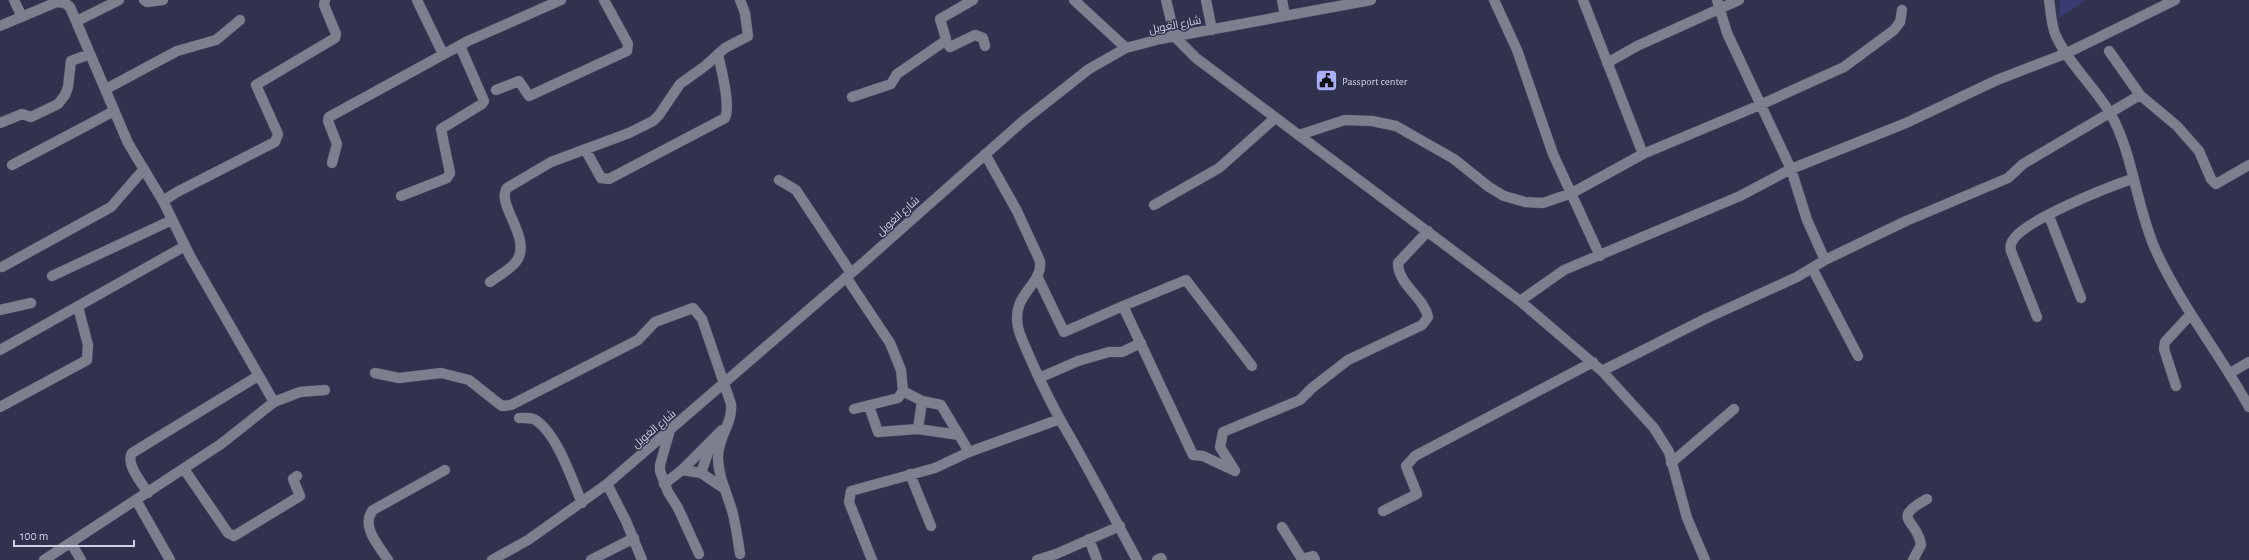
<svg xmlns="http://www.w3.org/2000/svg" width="2249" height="560" viewBox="0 0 2249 560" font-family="'Alegreya Sans',Cairo,sans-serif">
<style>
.green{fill:#3b3b74}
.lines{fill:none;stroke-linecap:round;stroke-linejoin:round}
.minor-casing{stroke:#4d4f69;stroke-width:11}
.minor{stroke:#7e7f8e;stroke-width:10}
.labels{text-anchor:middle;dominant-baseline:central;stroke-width:3;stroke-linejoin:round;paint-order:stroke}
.street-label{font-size:11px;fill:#cfd1e3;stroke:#31334e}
.poi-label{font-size:11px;fill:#cfd1e3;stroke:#31334e;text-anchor:start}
</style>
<rect width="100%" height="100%" fill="#31334e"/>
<path class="green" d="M2060,0H2086L2059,18Z"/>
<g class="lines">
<defs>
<path id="minor" d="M14,0L22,17
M144,0L147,2L163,0
M417,0L443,54
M973,0L940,19L946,39L945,41L950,47L975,35L983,38L985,46
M1074,0L1126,48
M1166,0L1175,37L1196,58L1520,301L1602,371L1654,428L1669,452L1687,518L1705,560
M1206,0L1212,30
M1282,0L1285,16
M1494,0L1517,50L1553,154L1600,256
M1583,0L1643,154L1760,105L1844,67L1894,30L1900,22L1902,10
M2049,0C2051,12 2051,25 2056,36C2069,64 2094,86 2110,113C2133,152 2136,207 2156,251C2181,306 2220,354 2249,407
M77,21L119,0
M0,26L57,2L65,3L70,7L128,143L163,201L190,256L274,402L221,444L44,560
M2109,51L2140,95L2177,126L2199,151L2211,179L2216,184L2249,165
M1607,63L1637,46L1739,0
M106,89L177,51L216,40L240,20
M496,90L519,81L529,96L627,51L628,44L604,0
M852,97L891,84L897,74L945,41
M0,123L22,114L31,117L58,104L65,95L68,87L71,61L90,54
M1299,135L1345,120L1372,121L1396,126L1454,159L1489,187L1504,196L1525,202L1543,203L1572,193L1643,154
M585,149L601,178L609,179L725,118C731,105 721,69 718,54
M985,154L1017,211L1040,261C1043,286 1011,293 1018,327C1020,337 1026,348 1030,358C1043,388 1057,415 1073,442C1095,481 1116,521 1137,560
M332,163L337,144L328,121L329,117L468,41L561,0
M12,165L114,111
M779,180L796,190L851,273
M401,196L447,178L450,173L441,129L482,104L484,101L460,46
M163,201L177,192L275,142L278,134L256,85L335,38L336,34L324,5L325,0
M1154,205L1219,168L1275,118
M2049,216L2081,298
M1825,260L1906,221L2008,178L2023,164L2140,95
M2,267L111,207L144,169
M1812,268L1858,356
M52,276L172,220
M1037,276L1064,332L1123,306L1193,455L1203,456L1235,471L1220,447L1223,432L1300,400L1312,388L1348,360L1422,325L1428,317C1424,297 1398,285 1398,263L1428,231
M846,277L890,343L901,370L903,391L898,398L854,409
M490,282C498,276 509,270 515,263C535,240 495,205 507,188L551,162L629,133L653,121L659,115L680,84L705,66L725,48L748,36L745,13L740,0
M1520,301L1564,270L1740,196L1791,169L1906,123L1997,80L2067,53L2175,0
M1123,306L1186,280L1252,366
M0,310L31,303
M2037,317L2011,251C2010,247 2010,244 2013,240C2025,220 2108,187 2132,179
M0,350L185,246
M1602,371L1707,318L1797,277L1825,260L1807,220L1791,169L1727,33L1717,0
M375,373L399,378L441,373L469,380L498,403L502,406L511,405L638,340L655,322L693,308L702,319L731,404C733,424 718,436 718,457C718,477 728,495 733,514C736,527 738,540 740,554
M2230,373L2249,362
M1039,378L1078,361L1109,352H1122L1141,343
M2176,386L2164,349L2165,342L2191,314
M903,391L922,401
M274,402L300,392L325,390
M869,406L878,432L918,429L959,435L969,452
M0,407L87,360L88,345L78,307
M519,418C526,418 532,417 537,421C558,436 572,480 582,503
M918,429L922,401L941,405L959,435
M670,430L660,465V471L668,492L678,508L699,554
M1671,463L1734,409
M184,469L228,533L234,536L300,496L293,479L297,476
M682,470L701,473L725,489
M701,473L712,441
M910,474L931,526
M607,484L626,521L642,560
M664,484L682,470L722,430
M148,493C142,483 125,464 132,453L258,376
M136,500L170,560
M1383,511L1417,494L1406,466L1415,456L1593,362
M1282,527L1302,559L1313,556L1315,560
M1089,539L1097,560
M71,543L81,560
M388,560C379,546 360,526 373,510L445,470
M492,560L528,540L607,484L864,262L1023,121L1089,69L1126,48L1160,39L1371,0
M591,560L634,538
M872,560L849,502L851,491L935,468L969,452L1060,419
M1037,560L1056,554L1120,526
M1157,560L1161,558L1162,560
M1913,560L1921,545C1918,519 1889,520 1927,499"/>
</defs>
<use href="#minor" class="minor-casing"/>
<use href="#minor" class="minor"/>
</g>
<defs>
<symbol id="civic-square" viewBox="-11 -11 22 22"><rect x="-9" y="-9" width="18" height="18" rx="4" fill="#abaffb" stroke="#31334e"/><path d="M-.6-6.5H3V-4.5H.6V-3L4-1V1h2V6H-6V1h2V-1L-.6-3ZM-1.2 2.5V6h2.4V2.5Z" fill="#111"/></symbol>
</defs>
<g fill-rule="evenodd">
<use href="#civic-square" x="1314" y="68" width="25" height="25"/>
</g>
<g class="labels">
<g class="street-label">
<text transform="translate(1175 25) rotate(-11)">شارع الغويل</text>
<text transform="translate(898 216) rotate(-42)">شارع الغويل</text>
<text transform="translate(654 429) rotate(-40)">شارع الغويل</text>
</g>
<g class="poi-label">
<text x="1342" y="81">Passport center</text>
</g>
</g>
<path d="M14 540v6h120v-6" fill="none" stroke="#cfd1e3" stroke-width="2"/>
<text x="20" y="540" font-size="12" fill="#cfd1e3" stroke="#31334e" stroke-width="3" paint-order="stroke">100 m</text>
</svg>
